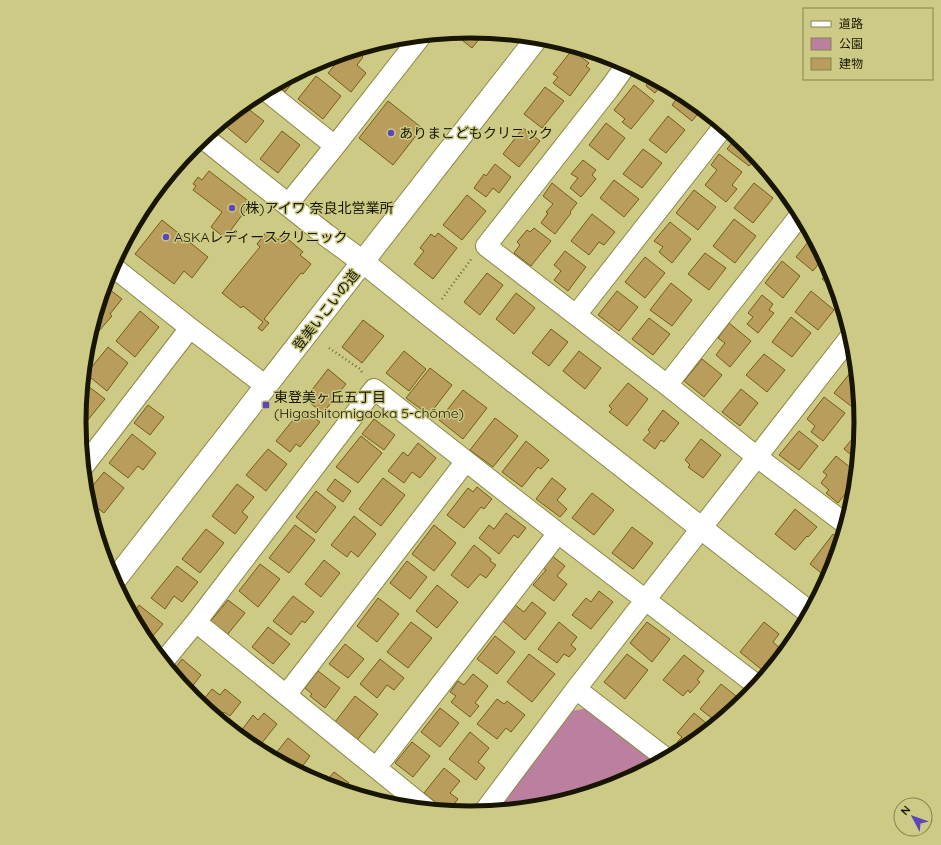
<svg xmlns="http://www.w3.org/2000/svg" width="941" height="845" viewBox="0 0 941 845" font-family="Quicksand,'Noto Sans JP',sans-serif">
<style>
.green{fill:#bb809f}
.building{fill:#b99d5c;stroke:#765c16}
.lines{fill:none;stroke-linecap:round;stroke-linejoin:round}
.street-casing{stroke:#8c8945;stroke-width:22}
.secondary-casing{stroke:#8c8945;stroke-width:24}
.path{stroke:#6c6a3e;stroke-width:2.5;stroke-dasharray:1 3;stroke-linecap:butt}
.street{stroke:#fff;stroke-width:20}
.secondary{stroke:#fff;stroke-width:22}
.poi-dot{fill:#5c45bd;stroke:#ccca84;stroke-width:1.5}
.labels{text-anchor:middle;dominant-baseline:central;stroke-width:3;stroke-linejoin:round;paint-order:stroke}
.poi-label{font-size:14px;fill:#181600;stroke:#ccca84;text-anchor:start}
.street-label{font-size:14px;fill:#181600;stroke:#ccca84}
.rim{fill:none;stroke:#181600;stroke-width:5}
</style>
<rect width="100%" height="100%" fill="#ccca84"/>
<path class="green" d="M588,708L658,764L620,784L547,807L492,812L571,711Z"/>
<path class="building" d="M471,31L485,32L472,48L453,33Z
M388,40L382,48L377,44Z
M355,50L363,57L357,65L366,73L351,92L328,73L344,54Z
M572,50L589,63L586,66L590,69L570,96L553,83L558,77L553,74Z
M302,71L285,92L276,85Z
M316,76L341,96L323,119L298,99Z
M648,76L668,87L664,92L659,88L655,93L646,86L649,81L646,78Z
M634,85L654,101L631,129L622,122L625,119L614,110Z
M545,87L564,101L542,128L524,114Z
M681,93L688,97L702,109L692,121L672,105Z
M388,101L422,128L393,165L359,138Z
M243,105L264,121L246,143L224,125L233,113Z
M668,116L685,130L666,153L649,140Z
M606,123L625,138L608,160L589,145Z
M523,128L540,141L519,167L503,154Z
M282,131L300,145L278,173L260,159Z
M736,137L747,146L757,157L749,166L727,149Z
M643,149L662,163L642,188L623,174Z
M719,154L742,172L732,185L737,189L726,202L705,185L717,170L711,165Z
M583,160L596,170L592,175L596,179L581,197L570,188L578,178L571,174Z
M495,164L511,177L499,193L493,188L486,197L474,188L484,174L486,176Z
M209,171L251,203L225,238L211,227L222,212L193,190L196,186L193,184L198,177L202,180Z
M614,180L639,199L624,217L600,198Z
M552,183L577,203L570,212L571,213L555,234L541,223L548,213L546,212L553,204L543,196Z
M754,183L773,198L753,223L734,208Z
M694,190L716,207L698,230L676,213Z
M467,195L486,211L462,240L443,225Z
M592,214L615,232L604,245L599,242L589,255L571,241Z
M734,219L756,236L735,263L713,246Z
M162,220L208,257L192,278L184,271L174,284L135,254Z
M670,222L691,239L672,263L659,252L663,247L654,241Z
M534,228L551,241L531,266L514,253L520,245L517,242L527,230L530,232Z
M267,231L278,240L282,234L303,252L300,255L311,264L303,274L301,273L264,319L269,323L262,331L258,328L263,322L243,306L241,308L222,293L260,247L257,244Z
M438,233L457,248L433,279L414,264L424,251L420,248L431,234L435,237Z
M813,236L824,257L813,271L796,257Z
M565,251L586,267L568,291L554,280L561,271L554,265Z
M705,253L726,268L709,290L688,274Z
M645,257L665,273L645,298L625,282Z
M782,261L800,276L783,298L765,283Z
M829,270L832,273L837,289L836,290L822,279Z
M487,273L503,285L480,315L464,302Z
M671,283L692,300L672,326L650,310Z
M109,289L122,299L110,314L112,316L98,332L92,327L100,300Z
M617,291L638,307L619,331L598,315Z
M811,291L834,310L818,330L795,312Z
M516,293L535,308L514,334L496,319Z
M762,295L773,304L769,310L774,313L758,333L747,324L753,317L748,313Z
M140,311L159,327L135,357L116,341Z
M791,317L811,333L792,357L772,342Z
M649,318L670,334L653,355L632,339Z
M363,320L384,336L362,363L342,347Z
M729,323L751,341L730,367L716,355L725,343L718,338Z
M551,329L568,342L549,366L532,353Z
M108,347L128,363L107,391L86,374Z
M404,351L426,369L409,391L386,373Z
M579,351L601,368L585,389L563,371Z
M764,354L785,370L767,392L746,375Z
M702,359L722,375L704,397L684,381Z
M430,368L452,385L429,415L406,398Z
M854,368L857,370L859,395L851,406L834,393Z
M328,369L346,384L323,413L305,399Z
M83,383H84L105,399L82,427L79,425V422Z
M628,383L648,399L627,426L609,412L612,409L609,406Z
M741,389L758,403L740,426L722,412Z
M463,390L487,408L463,439L439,420Z
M824,397L845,413L823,441L811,432L815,426L807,419Z
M148,405L164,417L150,435L134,423Z
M663,410L679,423L664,442L661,440L655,449L643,440L650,432L648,430Z
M306,411L320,422L300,447L296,444L290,452L276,441L297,415L300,418Z
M495,418L518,436L493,467L470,450Z
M374,419L395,435L384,450L362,434Z
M861,428L858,461L844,449Z
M799,431L818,446L799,470L779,455Z
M132,434L156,453L143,470L138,466L128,478L109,463Z
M361,436L382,453L358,483L336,467Z
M701,439L721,455L703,478L688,467L690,465L685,460Z
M526,441L549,460L541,469L538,467L522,487L502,472Z
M418,443L436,458L420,478L412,472L404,483L388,471L403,452L408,456Z
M268,449L287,464L266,491L246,475Z
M836,456L857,473L856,480L838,503L826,493L829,490L821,483L827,475L823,472Z
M104,472L124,488L104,513L87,500L86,494Z
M383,478L405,495L381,526L359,509Z
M552,478L566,489L557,500L567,509L560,517L536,499Z
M335,479L351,491L343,502L327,490Z
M237,484L254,497L242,512L248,517L235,534L212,516Z
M477,487L492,499L484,509L481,507L464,528L447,515L468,488L473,492Z
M316,491L336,507L316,533L296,517Z
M592,493L614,510L594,535L572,518Z
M795,509L817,527L808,537L807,536L795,550L775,534Z
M506,513L526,528L518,538L514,535L499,554L479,538L489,525L494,529Z
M92,515L100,522L95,528Z
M354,516L376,534L358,557L351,551L347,557L331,545Z
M295,525L315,540L289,573L269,558Z
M434,525L456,543L434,571L412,554Z
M632,527L653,543L633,569L612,553Z
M206,529L224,543L200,573L182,559Z
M833,534L842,541L832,573L831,574L829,573L826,577L810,564Z
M474,545L491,559L490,561L496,565L486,578L480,574L468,588L451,575Z
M551,555L565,566L557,576L567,584L554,601L533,585L546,570L542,567Z
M324,560L340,573L321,597L305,584Z
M407,561L427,577L410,599L390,583Z
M260,564L280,579L258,607L239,591Z
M177,566L198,582L182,602L174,596L165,609L151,598Z
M437,585L458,602L437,628L416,611Z
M599,591L613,602L591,629L572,615L586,598L591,602Z
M293,596L314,612L305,623L302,621L291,635L273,621Z
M378,598L399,614L377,642L357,626Z
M228,600L245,613L227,635L210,622Z
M532,602L546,613L525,640L503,621L515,605L524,612Z
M139,605L163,624L147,643L132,615Z
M411,622L432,638L408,668L387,652Z
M559,622L577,637L571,645L576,649L569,657L564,654L557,663L538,649Z
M647,622L670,639L652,662L630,643Z
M764,622L779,634L773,642L781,649L775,656L773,655L761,669L740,652Z
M268,627L290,644L273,664L252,647Z
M495,636L515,652L497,674L477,659Z
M345,644L364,659L348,678L329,664Z
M529,654L555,674L532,702L507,682Z
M627,654L648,670L625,699L604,682Z
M684,655L704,671L697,680L700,682L690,693L688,690L683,696L663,680Z
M182,659L201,675L188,692L172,672Z
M380,659L404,678L394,690L387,685L377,698L360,684Z
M318,671L340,688L325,708L310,696L312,694L305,688Z
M473,674L488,686L475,703L479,706L470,717L451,702L456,696L450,692L458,681L464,685Z
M721,684L736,696L733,700L737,704L728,715L718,723L700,709Z
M212,689L220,695L225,689L241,702L230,716L224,712L218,719L200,704Z
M355,696L378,714L357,740L335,722Z
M497,699L504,704L507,701L525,715L511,732L506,728L497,739L477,724Z
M440,708L459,723L440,747L421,732Z
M264,713L277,724L261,744L255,740L250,746L238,735L253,715L258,720Z
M694,713L712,728L686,749L677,742L682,737L677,733Z
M470,732L489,748L478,762L485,768L476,780L449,759Z
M288,738L310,756L298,772L272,758Z
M412,742L430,756L413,777L395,763Z
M444,768L460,781L450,793L458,799L448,812L424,793Z
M334,772L349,783L343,791L319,783L326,775L329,778Z"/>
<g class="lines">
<defs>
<path id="street" d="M627,64L609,89L486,246L667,385L757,457L847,525
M265,90L335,146
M288,204L335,146L421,36
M112,266L190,328L266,386
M576,315L724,126
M667,385L801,214
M83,467L190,328
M196,622L428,810
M163,662L196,622L374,389L558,533L758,686
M576,689L667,759
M286,695L466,461
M376,768L558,533
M483,813L576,689L851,336"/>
<path id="secondary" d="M204,138L326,235L363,262L429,315L701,528L810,613
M114,581L537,38"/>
</defs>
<use href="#street" class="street-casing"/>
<use href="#secondary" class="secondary-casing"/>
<path class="path" d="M442,299L472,258
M329,348L360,369L363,374"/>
<use href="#street" class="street"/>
<use href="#secondary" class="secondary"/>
</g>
<g class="poi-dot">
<circle cx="391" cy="133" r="4"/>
<circle cx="232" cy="208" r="4"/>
<circle cx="166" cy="237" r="4"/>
<rect x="262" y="401" width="8" height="8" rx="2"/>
</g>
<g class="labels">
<g class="poi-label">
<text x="399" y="133">ありまこどもクリニック</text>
<text x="240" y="208">(株)アイワ 奈良北営業所</text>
<text x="174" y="237">ASKAレディースクリニック</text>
<text x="274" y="397">東登美ヶ丘五丁目<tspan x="274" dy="16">(Higashitomigaoka 5-chōme)</tspan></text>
</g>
<g class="street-label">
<text transform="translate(326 310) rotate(-52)">登美いこいの道</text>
</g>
</g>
<path d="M0 0H941V845H0ZM86 422a384 384 0 1 1 768 0a384 384 0 1 1-768 0Z" fill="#ccca84" fill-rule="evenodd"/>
<path class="rim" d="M86 422a384 384 0 1 1 768 0a384 384 0 1 1-768 0Z"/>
<rect x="803" y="8" width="130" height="72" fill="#ccca84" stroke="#84824f"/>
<rect x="811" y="21" width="20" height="6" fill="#ffffff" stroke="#84824f"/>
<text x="839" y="28" font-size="12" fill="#181600">道路</text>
<rect x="811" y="38" width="20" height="12" fill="#bb809f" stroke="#84824f"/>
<text x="839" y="48" font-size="12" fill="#181600">公園</text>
<rect x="811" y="58" width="20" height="12" fill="#b99d5c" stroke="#84824f"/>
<text x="839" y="68" font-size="12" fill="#181600">建物</text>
<g transform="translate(913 817) rotate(311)"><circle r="19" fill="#ccca84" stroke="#84824f"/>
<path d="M0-3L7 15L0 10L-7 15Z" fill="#5c45bd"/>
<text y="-6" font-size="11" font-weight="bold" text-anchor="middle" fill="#181600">N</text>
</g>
</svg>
